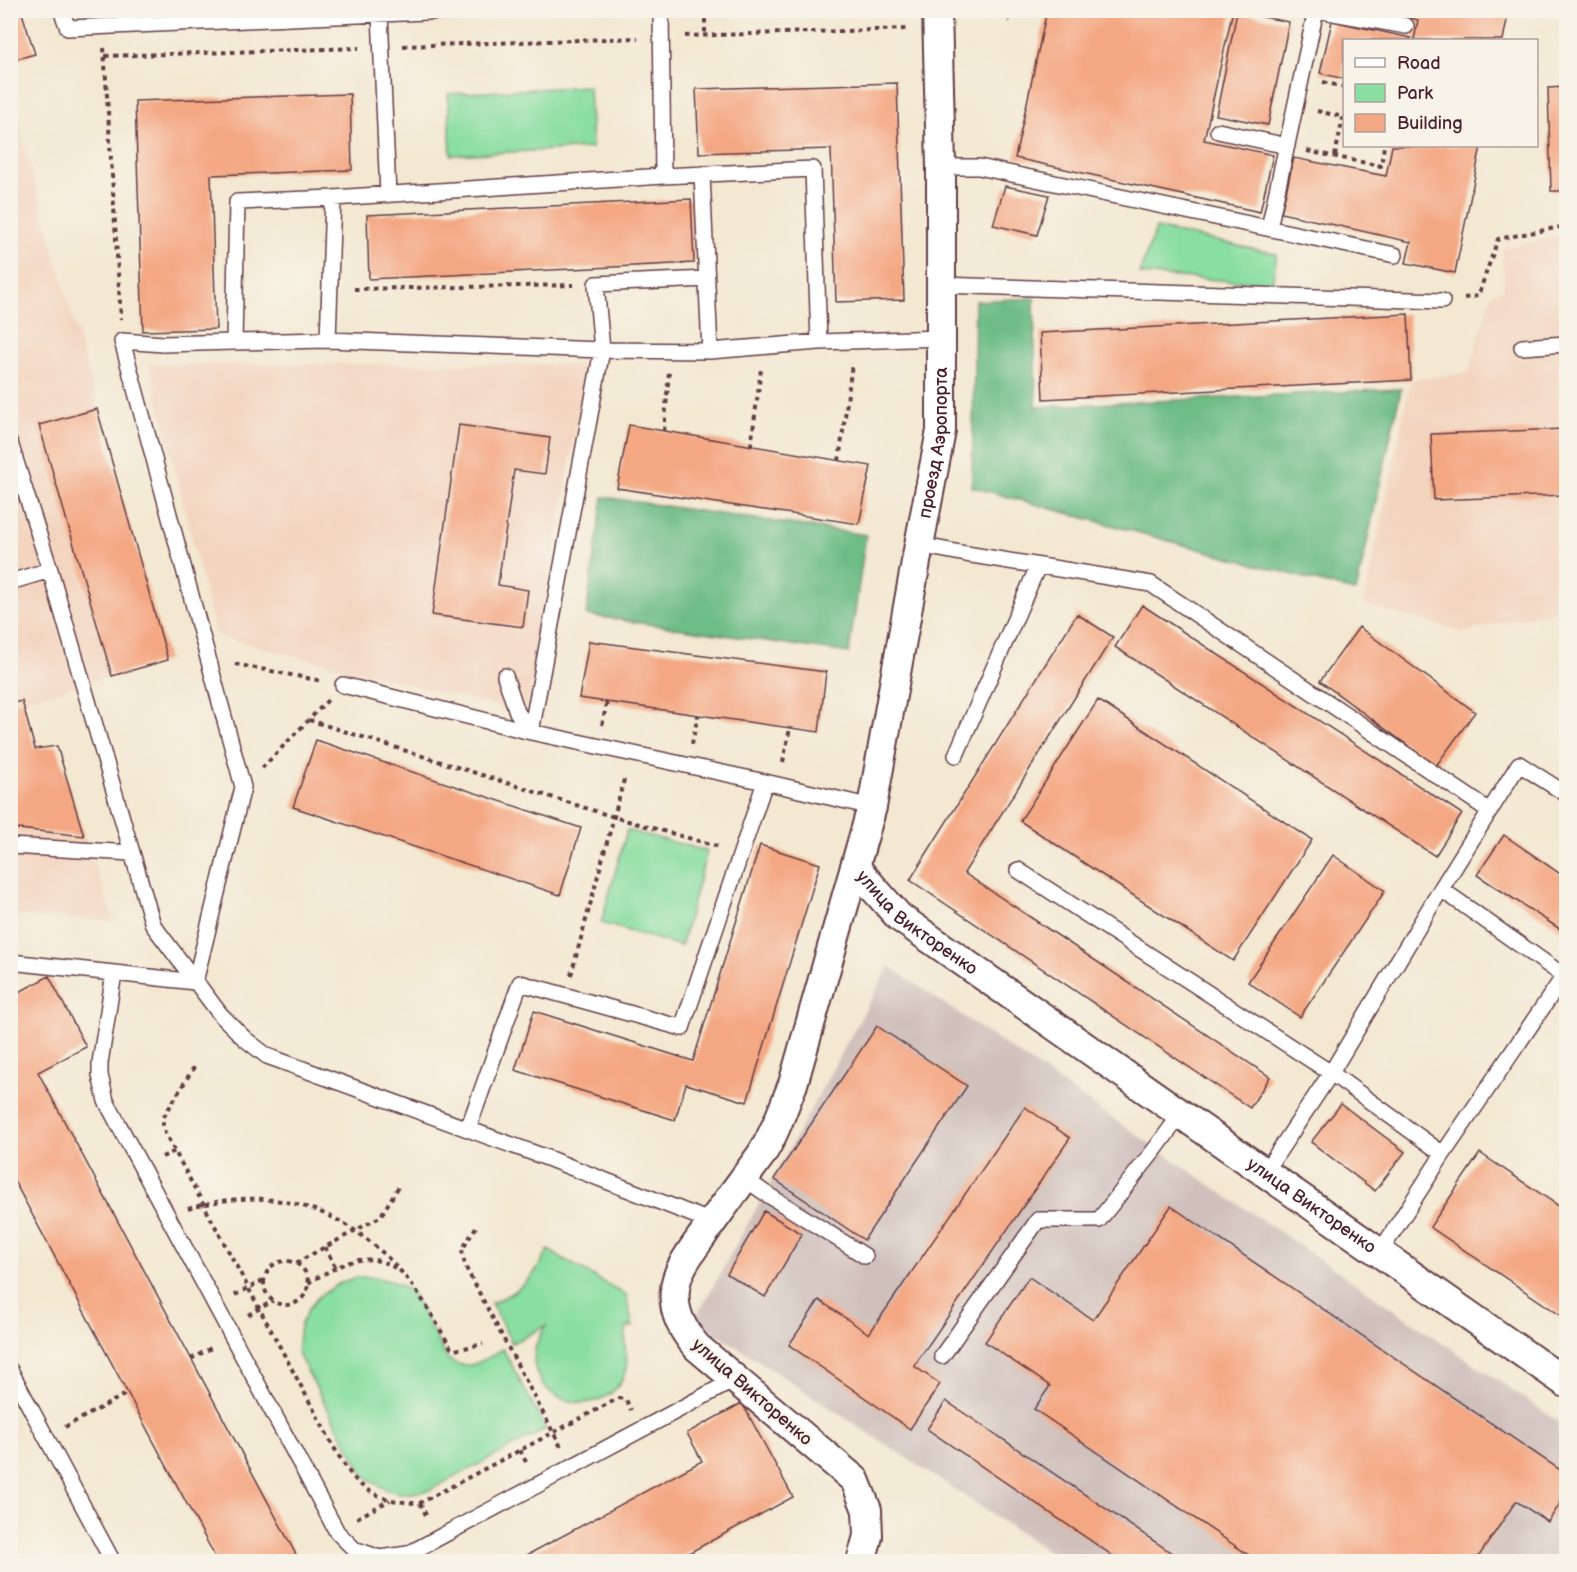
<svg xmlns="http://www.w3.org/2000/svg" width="1577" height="1572" viewBox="0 0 1577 1572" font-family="'Balsamiq Sans',sans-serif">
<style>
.built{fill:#f3d4bf}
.industrial{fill:#cfc0bb}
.green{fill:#89dea1;stroke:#6a7e66;stroke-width:1.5}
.forest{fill:#6ebd87;stroke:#5c6e59;stroke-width:1.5}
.building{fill:#f4a783}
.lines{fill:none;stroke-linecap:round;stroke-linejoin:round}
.lane-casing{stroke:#633d44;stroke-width:18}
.street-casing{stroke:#633d44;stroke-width:32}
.path{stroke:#633d44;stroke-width:4;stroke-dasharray:4.5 4.5;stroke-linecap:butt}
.lane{stroke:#fff;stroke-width:15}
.street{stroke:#fff;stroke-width:28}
.labels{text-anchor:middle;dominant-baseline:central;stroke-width:4.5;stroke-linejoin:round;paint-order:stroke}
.street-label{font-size:18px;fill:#4a1f2b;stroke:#f7f3e8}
</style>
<rect width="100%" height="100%" fill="#f7f3e8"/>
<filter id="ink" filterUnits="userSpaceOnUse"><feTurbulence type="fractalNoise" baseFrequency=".0167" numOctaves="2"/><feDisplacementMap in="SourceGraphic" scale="12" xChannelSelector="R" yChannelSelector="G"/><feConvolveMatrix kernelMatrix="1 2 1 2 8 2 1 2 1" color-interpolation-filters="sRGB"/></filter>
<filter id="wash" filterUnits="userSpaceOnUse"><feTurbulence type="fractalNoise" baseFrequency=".008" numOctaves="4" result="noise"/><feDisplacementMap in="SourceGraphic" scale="24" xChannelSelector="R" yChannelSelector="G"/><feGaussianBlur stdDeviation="1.35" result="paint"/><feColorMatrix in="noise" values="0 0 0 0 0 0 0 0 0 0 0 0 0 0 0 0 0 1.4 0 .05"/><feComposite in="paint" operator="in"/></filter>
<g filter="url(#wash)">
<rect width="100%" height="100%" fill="#f3e8d1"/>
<path class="built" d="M10,93L168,660L22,701L35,749L57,746L84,836L114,921L11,915Z
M1566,235V608L1463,632L1363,605L1411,380L1468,373L1492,293L1504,289L1502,248Z
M149,364H587L526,714L216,636Z"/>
<path class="industrial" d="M889,966L1566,1427V1561H1063L695,1319L765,1193Z"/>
<path class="green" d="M589,86L592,148L451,155L448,94Z
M1156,228L1277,254L1272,284L1139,274Z
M627,830L707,851L681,946L601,923Z
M548,1250L626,1295L633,1327H627C626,1333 624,1340 625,1346C626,1354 628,1361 626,1369C610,1427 521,1404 536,1346C538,1339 542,1332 546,1326L512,1343L491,1303C518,1293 536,1277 548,1250Z
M357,1277H375L396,1283L411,1291L447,1358C467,1374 484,1360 503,1349L546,1429L430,1490C400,1497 387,1494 363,1474L297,1352L300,1326L308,1310L318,1297L340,1283Z"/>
<path class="forest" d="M1034,298L1036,407L1401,389L1356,592L972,487L975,301Z
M603,497L866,535L849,653L586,615Z"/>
<g id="blocks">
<path class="building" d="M10,10H21L35,54L10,61Z
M1047,10H1233L1204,140L1273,155L1260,212L1015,158Z
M1379,10H1509L1503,40H1414L1418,20Z
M1237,12L1289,22L1268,125L1216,115Z
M1332,21L1411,38L1410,40H1344V79L1320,73Z
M897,83L904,300L836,302L831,149L699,153L696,89Z
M1566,87V191H1551L1548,88Z
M350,94L352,170L211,175L216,329L143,331L135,101Z
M1392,146H1481L1455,273L1406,263L1411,242L1281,213L1294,158L1386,176Z
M1005,186L1049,195L1037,235L993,225Z
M691,199L694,263L369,279L367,215Z
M1408,314L1411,380L1043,399L1040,333Z
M97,409L168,660L112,676L39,425Z
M459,425L550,438L545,474L514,470L498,585L528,590L523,627L432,615Z
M629,425L871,466L859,524L617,488Z
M1566,429V495L1434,500L1431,434Z
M1142,605L1462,814L1435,856L1115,647Z
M1077,614L1113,637L964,873L1270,1077L1250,1108L910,880Z
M1359,627L1475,712L1436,766L1320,681Z
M589,641L826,672L819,732L579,698Z
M1098,700L1312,840L1233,961L1020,821Z
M22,701L35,749L57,746L84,836L10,828V704Z
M316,740L581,828L560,895L293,807Z
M1504,835L1566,878V933L1477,875Z
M760,845L820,864L747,1102L686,1084L675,1120L515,1070L534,1011L693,1061Z
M1333,855L1385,891L1300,1017L1248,982Z
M49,976L86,1047L38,1072L300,1562H218L10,1173V997Z
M877,1026L967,1086L864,1240L774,1179Z
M1341,1104L1405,1152L1375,1191L1311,1142Z
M1025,1107L1070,1138L914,1366L940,1384L910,1429L789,1345L819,1300L869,1334Z
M1480,1153L1566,1211V1319L1430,1227Z
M1171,1206L1566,1474V1495L1548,1522L1516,1501L1475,1562H1259L1034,1409L1050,1386L985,1342L1029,1277L1093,1320Z
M764,1211L802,1234L765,1297L727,1274Z
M946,1401L1185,1562H1122L927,1429Z
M742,1403L793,1497L672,1562H514L702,1461L687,1433Z"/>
</g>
</g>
<g filter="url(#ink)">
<use href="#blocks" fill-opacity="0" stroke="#633d44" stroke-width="1.5"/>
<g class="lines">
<defs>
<path id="lane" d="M61,10L68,28L470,10
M1317,10L1406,26
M380,14L388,194
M1218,131L1287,146
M941,167H979L1395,255
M702,174L710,351L602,350L596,284L707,279
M663,176L813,169L819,342L941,338
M1269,228L1316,10
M941,285L1442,301
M328,340L234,342L237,202L333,198
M1522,347L1566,344
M710,351L819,342
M10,443L50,570
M919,545L966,554L1151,584L1490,811
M10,582L50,570L153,925L220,1014L245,1039L267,1056L542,1156L712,1222
M505,676L517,712L531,732
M343,685L531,732
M956,755L1038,566
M765,782L872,807
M10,846L132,853
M1018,870L1331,1073L1265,1172
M1441,889L1564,976L1443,1154L1331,1073Z
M1441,889L1519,764L1566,794
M10,962L114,973L100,1063V1075L106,1101L337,1532L354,1549L380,1558L408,1554L736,1379
M114,973L195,982L243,787L122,341L163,344L234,342
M468,1129L520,983L682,1028L765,782L531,732L602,350L328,340L333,198L663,176L661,10
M744,1178L765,1193L865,1256
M1380,1252L1443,1154
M942,1356L1038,1220H1099L1156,1148L1181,1114
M10,1370L113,1562"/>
<g id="street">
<path id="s1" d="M855,867L899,917L1566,1383"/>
<path id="s2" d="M861,1562L868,1536L867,1510L855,1480L697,1347C683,1331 672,1312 675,1289C677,1267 695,1247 707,1229C725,1204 743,1180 761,1155C775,1134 783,1108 793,1084L872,807L919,545L941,431V167L937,10"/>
</g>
</defs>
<use href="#lane" class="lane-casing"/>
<use href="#street" class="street-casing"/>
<path class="path" d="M705,10V36
M994,10L1009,21
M685,36L908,29
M403,46L638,38
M104,48L121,319
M105,56L359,48
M1323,82L1344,87
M1317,111L1344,117
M1307,151L1381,166L1384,146
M1335,156L1343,117
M354,289L574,285
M1464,298L1478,296L1498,239L1566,226
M664,431L669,372
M751,446L761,369
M839,461L852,364
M235,664L322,681
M309,720L614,817L720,847
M602,725L607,702
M692,744L698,715
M783,762L790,728
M262,768L328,700
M571,975L625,776
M194,1067L163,1118V1125L165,1133L337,1453C342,1461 347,1470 354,1478C370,1497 396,1503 420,1503L615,1400L619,1398L626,1400L631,1410
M162,1157L175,1151
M188,1209C280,1180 359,1214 415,1289C428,1307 439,1328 451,1348L455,1350L483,1344
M476,1227L462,1250L465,1266L561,1447
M325,1247L336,1268
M264 1283a22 22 0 1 1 44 0a22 22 0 1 1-44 0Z
M296,1263L380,1217L399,1186
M308,1283C337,1267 363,1248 395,1268
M235,1295L264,1280
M248,1315L273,1301
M191,1359L213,1347
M65,1427L128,1393
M520,1450L528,1466
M420,1503L428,1519
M357,1518L390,1500"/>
<use href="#lane" class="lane"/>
<use href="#street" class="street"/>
</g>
</g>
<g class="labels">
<g class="street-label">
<text stroke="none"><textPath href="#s2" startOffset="1252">проезд Аэропорта</textPath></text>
<text stroke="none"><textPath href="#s1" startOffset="84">улица Викторенко</textPath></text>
<text stroke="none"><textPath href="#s1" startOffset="570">улица Викторенко</textPath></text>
<text transform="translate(752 1392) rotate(41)">улица Викторенко</text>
</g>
</g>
<rect width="1577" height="1572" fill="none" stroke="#f7f3e8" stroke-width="36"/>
<rect x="1343" y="39" width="195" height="108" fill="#f7f3e8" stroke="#b29e9c" stroke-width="1.5"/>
<rect x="1355" y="58" width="30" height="9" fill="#ffffff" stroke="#b29e9c" stroke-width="1.5"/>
<text x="1397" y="69" font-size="18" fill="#4a1f2b">Road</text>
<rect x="1355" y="84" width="30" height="18" fill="#89dea1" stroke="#b29e9c" stroke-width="1.5"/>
<text x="1397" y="99" font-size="18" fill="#4a1f2b">Park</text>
<rect x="1355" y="114" width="30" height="18" fill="#f4a783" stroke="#b29e9c" stroke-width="1.5"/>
<text x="1397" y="129" font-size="18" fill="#4a1f2b">Building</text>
</svg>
